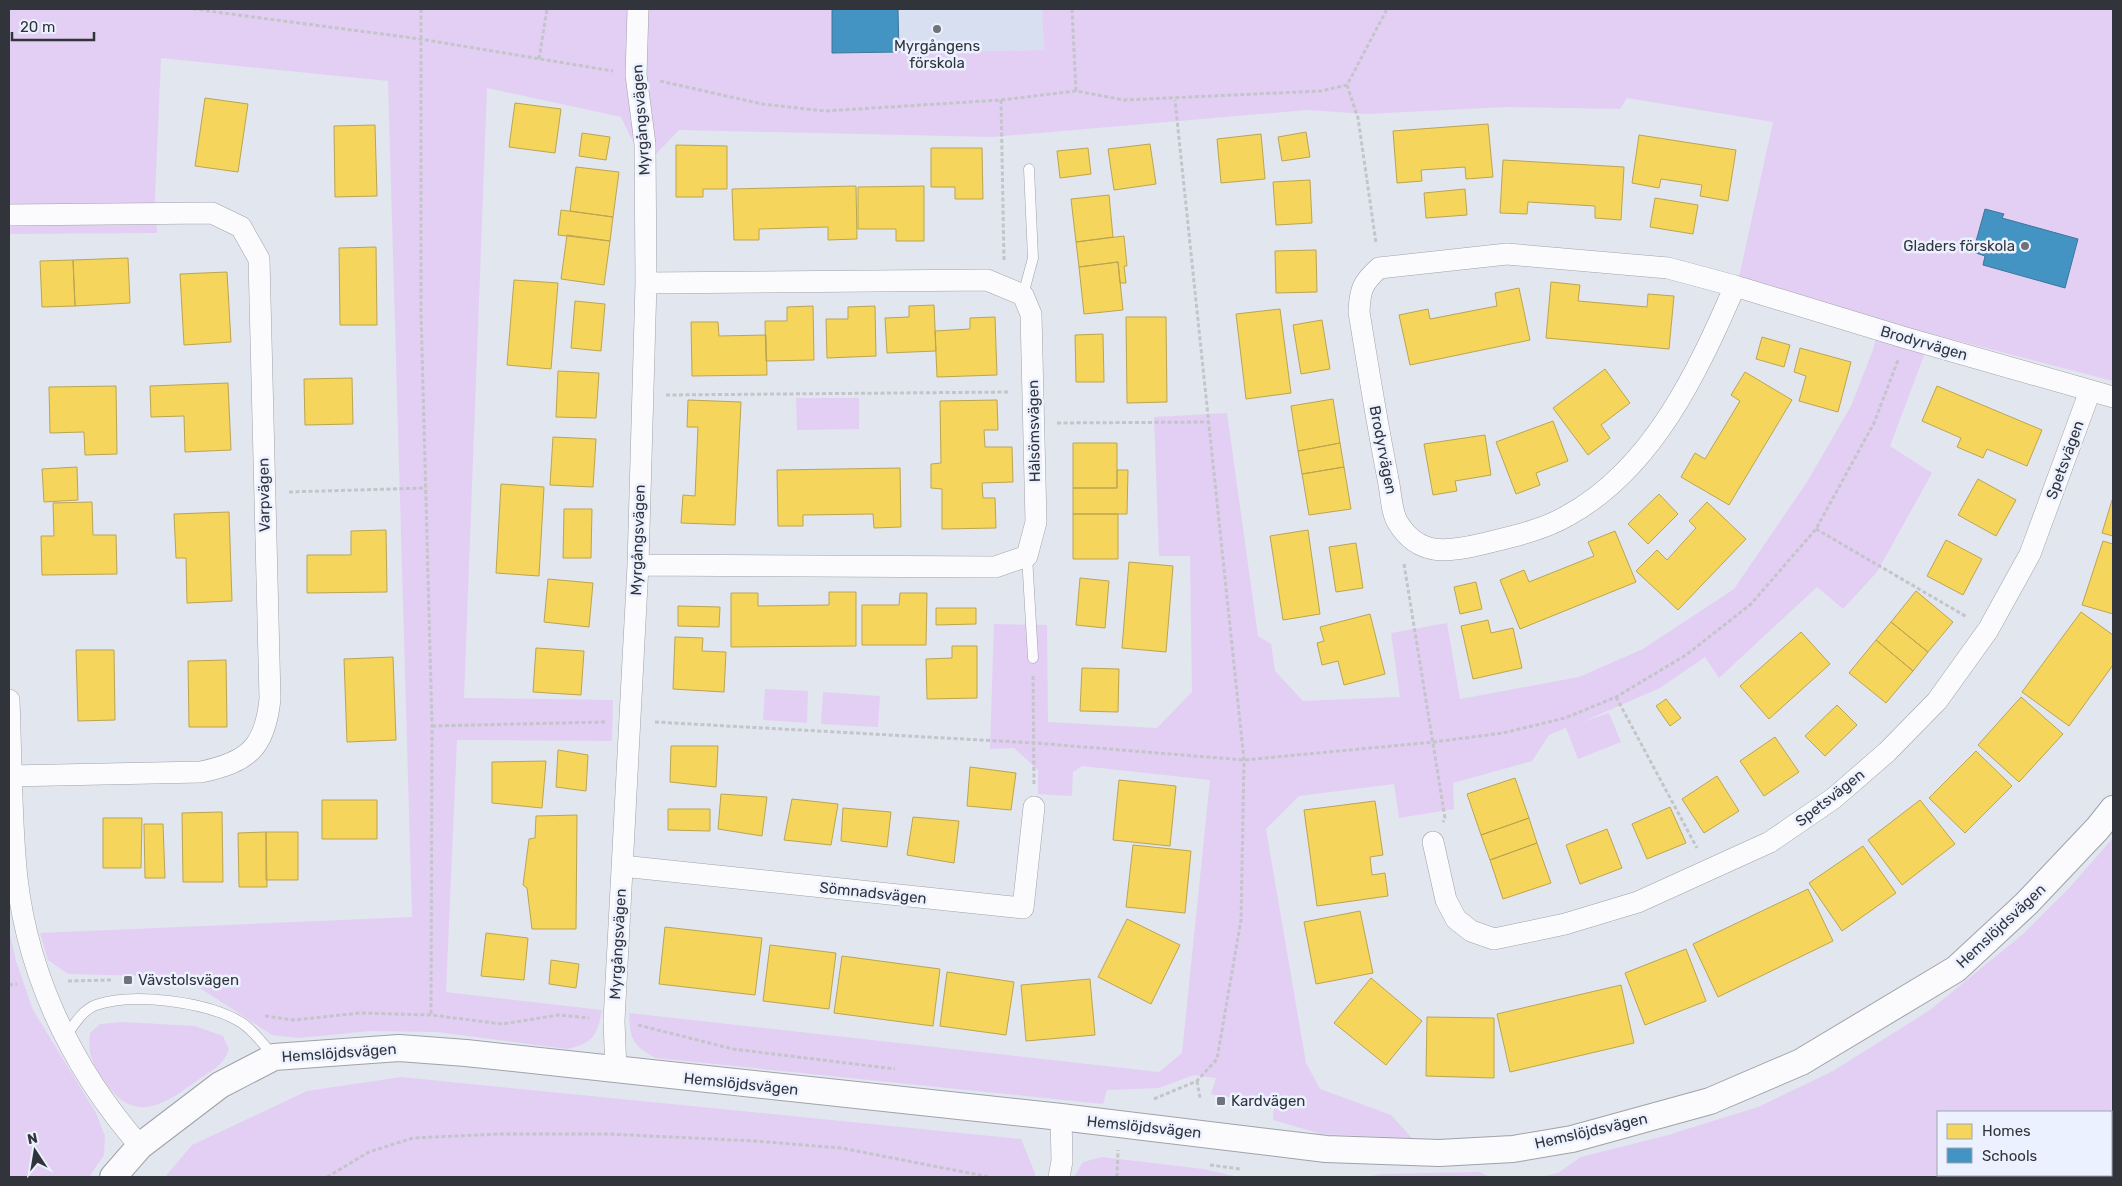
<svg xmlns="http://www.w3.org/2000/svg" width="2122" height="1186" viewBox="0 0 2122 1186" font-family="Rubik,sans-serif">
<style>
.built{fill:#d8dff1}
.green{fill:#e3cff4;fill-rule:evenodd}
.homes{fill:#f6d55c;stroke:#bba552}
.schools{fill:#4393c3;stroke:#3e769a}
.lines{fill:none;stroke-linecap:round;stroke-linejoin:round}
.service-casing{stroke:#9fa2a9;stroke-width:11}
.minor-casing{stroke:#9fa2a9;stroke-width:22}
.tertiary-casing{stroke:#9fa2a9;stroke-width:28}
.path{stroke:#c4c5ca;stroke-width:3;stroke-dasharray:4 2.5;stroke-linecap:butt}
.service{stroke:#fbfbfd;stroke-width:10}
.minor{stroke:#fbfbfd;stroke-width:21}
.tertiary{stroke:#fbfbfd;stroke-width:26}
.poi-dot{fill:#70727a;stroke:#ebf1fe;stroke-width:2}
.labels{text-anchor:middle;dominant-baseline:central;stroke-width:5;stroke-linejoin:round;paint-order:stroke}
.poi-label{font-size:15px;fill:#32343b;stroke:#ebf1fe;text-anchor:start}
.street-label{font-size:15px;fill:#32343b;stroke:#ebf1fe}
</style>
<rect width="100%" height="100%" fill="#e2e6ef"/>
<path class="built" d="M832,9H1042L1044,50L832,53Z"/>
<path class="green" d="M9,9H832L833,53L1044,50L1042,9H2113V381L1932,334L1890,446L1932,473L1877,572L1843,609L1817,587L1719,678L1705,657L1660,688L1582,722L1609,713L1621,742L1578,759L1566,728L1549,735L1532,761L1453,783L1454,809L1399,818L1394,784L1299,796L1266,829L1306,1063L1320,1089L1391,1115L1412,1138L1321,1134L1273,1120L1274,1105L1211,1094L1216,1078L1194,1075L1159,1088L1107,1090L1103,1104L656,1058C632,1046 630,1038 629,1013L1159,1072L1182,1053L1210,780L1082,766L1073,772L1072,796L1038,794V770L1014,748L990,749L994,624L1047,625L1048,722L1157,728L1192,692L1190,556H1159L1154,417L1227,413L1258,636L1271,644L1275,671L1303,701L1400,697L1391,633L1447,623L1460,699L1579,677L1643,649L1734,589L1807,482L1851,406L1873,350L1881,320L1739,277L1773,122L1627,98L1620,109L1505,107L1367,114L1308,110L992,137L679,130L656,154L631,138L621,117L487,88L464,698L613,700L612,741L457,740L446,992L602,1010C597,1035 594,1043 567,1049L437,1032L371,1031L298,1038L272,1035L183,977L68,974L48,960L40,933L412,917L388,81L161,58L155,197L157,233L9,234Z
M796,398H859V429L797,430Z
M765,689L808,691L807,723L763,720Z
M823,692L880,696L878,727L821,724Z
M2113,838V1177H1539L1558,1173L1581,1157L1668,1135L1758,1107L1833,1071L1930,1010L2023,934L2070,887ZM1938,1112H2111V1175H1938Z
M9,930L16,961L33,1010L96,1113L105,1136L104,1155L89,1177H9Z
M123,1022L195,1026L223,1036L229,1049C224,1065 211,1071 198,1080C164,1105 134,1125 105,1082C92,1063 88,1056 90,1033L100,1024Z
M401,1077L1021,1139L1035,1173V1177H165L192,1145L307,1091Z
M1102,1157L1203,1169L1239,1177H1074L1083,1162Z
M1480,1172L1490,1177H1368L1379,1174Z"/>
<path class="homes" d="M205,98L248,104L238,172L195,166Z
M515,103L561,109L555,153L509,147Z
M1488,124L1493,177L1466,179L1465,167L1421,170L1422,181L1397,183L1393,131Z
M375,125L377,196L335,197L334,126Z
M1306,132L1310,157L1282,161L1278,137Z
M582,133L610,137L606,160L579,156Z
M1261,134L1265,179L1221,183L1217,139Z
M1639,135L1736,150L1728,201L1700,196L1702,185L1661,179L1659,188L1632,183Z
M1150,144L1156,184L1114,190L1108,149Z
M676,145L727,146V189H703V197H676Z
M931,148H982L983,199H955V187H931Z
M1088,148L1091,174L1060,178L1057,151Z
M1503,160L1624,167L1621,220L1595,218V206L1528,202L1527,214L1500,213Z
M576,167L619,172L613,217L570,211Z
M1310,180L1312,223L1276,225L1273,182Z
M856,186L857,239L828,240V227L759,229V240H734L732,189Z
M924,186V241H896V229H858V187Z
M1465,189L1467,215L1426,218L1424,193Z
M1109,195L1113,237L1076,242L1071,199Z
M1655,198L1698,205L1693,234L1650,227Z
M561,210L613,217L610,241L558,235Z
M567,235L610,241L604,285L561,279Z
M1124,236L1127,266H1124L1126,283H1120L1118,262L1079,267L1076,242Z
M376,247L377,325H340L339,248Z
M1316,250L1317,292L1276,293L1275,251Z
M128,258L130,303L75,306L73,260Z
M73,260L75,306L42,307L40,261Z
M1118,262L1123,310L1084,314L1079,267Z
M227,272L231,342L184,345L180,274Z
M514,280L558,283L551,369L507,365Z
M1551,282L1580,285L1578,301L1647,307L1648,294L1674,296L1669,349L1546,338Z
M1519,288L1530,340L1410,365L1399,315L1428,309L1430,319L1497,306L1495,293Z
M575,301L605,304L601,351L571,348Z
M934,305L936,351L887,353L885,318L909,317V306Z
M813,306L814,360L766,361L765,321H787V307Z
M875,306L876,356L827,358L826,319H848V307Z
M1280,309L1291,393L1246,399L1236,314Z
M995,317L997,375L937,377L935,331L970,329V318Z
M1126,317H1166L1167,402L1127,403Z
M1322,320L1330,369L1301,374L1293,325Z
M691,322H718L719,336L766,335L767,375L692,376Z
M1103,334L1104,382H1076L1075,335Z
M1762,337L1790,345L1784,367L1756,359Z
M1800,348L1851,362L1838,412L1799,401L1806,376L1794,372Z
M1605,369L1630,403L1601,425L1610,438L1588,455L1553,408Z
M558,371L599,373L596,418L556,417Z
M1745,372L1792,400L1729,505L1681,477L1695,453L1705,459L1740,401L1731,395Z
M352,378L353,424L305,425L304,379Z
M228,383L231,450L185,452L184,416L151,417L150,386Z
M116,386L117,454L85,455L84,432L50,433L49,387Z
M1937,386L2042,430L2027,466L1987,449L1983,458L1957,447L1961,438L1922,421Z
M1333,399L1340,443L1298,451L1291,406Z
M688,400L741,402L735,525L681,523L683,495L695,496L698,427H687Z
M997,400L998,430H984L985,447H1012L1013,482L982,483L983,498H995L996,528L942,529V489L931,488V464L941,463L940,401Z
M1553,421L1568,461L1536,473L1540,485L1516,494L1496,442Z
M1485,435L1491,475L1455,481L1457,491L1433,495L1424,444Z
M553,437L596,439L593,487L550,485Z
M1073,443H1117V488H1073Z
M1340,443L1344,467L1302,474L1298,451Z
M77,467L78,500L44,502L42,469Z
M1344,467L1351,509L1309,515L1302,474Z
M900,468L901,527L874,528L873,514L803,515V526H778L777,470Z
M1117,470H1128L1127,514H1073V488H1117Z
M1978,479L2016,500L1996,536L1958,515Z
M501,484L544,487L539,576L496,573Z
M1659,494L1678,514L1648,544L1628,524Z
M2113,497V536L2102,533Z
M92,502L93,535H116L117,574L42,575L41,536H54L53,503Z
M1707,502L1746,539L1678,610L1636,571L1657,550L1667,560L1696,528L1689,521Z
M564,509H592L591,558H563Z
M229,512L232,601L187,603L186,558H176L174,514Z
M1073,514H1118V559H1073Z
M386,530L387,592L307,593V555H351V531Z
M1308,530L1320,614L1283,620L1270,536Z
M1615,531L1636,582L1520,629L1500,580L1524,570L1529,582L1594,556L1588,542Z
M1946,540L1982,559L1963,595L1927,576Z
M2103,541L2113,544V614L2082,605Z
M1356,543L1363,588L1336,592L1329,547Z
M1129,562L1173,566L1166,652L1122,648Z
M1080,578L1109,581L1105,628L1076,625Z
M548,579L593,583L589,627L544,622Z
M1476,582L1482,609L1460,614L1454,587Z
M1916,591L1953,622L1928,652L1891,622Z
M829,592H856V646L731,647V593H758V606L829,605Z
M900,593H927L926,645H862V605H899Z
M678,606L720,607L719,627L678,626Z
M936,608H976V624L936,625Z
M2081,612L2113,635V665L2069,726L2022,692Z
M1370,614L1385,674L1344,685L1338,661L1322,665L1317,643L1324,641L1320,627Z
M1488,620L1491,633L1513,628L1522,668L1473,679L1461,626Z
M1891,622L1928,652L1913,671L1876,640Z
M1801,632L1830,664L1769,719L1740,686Z
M675,637L703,638L702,651L726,652L724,692L673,689Z
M1876,640L1913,671L1886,703L1849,673Z
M952,646H977V698L927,699L926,659L952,658Z
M536,648L584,651L581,695L533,692Z
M76,650H114L115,720L78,721Z
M393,657L396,740L347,742L344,659Z
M226,660L227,727H189L188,661Z
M1082,668L1119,669L1118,712L1080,711Z
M2021,697L2063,734L2019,782L1978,745Z
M1666,699L1681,718L1670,726L1656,706Z
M1837,705L1857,725L1825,756L1805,736Z
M1775,737L1799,772L1764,796L1740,761Z
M671,746H718L716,787L670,782Z
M558,750L588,755L586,791L556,787Z
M1976,751L2012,786L1965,833L1929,798Z
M546,761L542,808L492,803V762Z
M970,767L1016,773L1011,810L967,806Z
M1717,776L1739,811L1704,833L1682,799Z
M1515,778L1529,818L1481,835L1467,794Z
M1119,780L1176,786L1170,846L1113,840Z
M721,794L767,797L762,836L718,829Z
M792,799L838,804L831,845L784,840Z
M322,800H377V839H322Z
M1920,800L1955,844L1902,885L1868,840Z
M1375,801L1383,855L1370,857L1372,875L1385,873L1388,896L1317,906L1304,810Z
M1670,807L1686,843L1647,859L1632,824Z
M843,808L891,812L887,847L841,841Z
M668,809H710V831L668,830Z
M222,812L223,882H183L182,813Z
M577,815L576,929H532L527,888L523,885L529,839L535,838L536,816Z
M913,817L959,821L954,863L907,855Z
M103,818H142L141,868H103Z
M1529,818L1537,843L1490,860L1481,835Z
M144,824H163L165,878H145Z
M1607,829L1622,868L1580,884L1566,845Z
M266,832L267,887H239L238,833Z
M266,832H298V880H266Z
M1537,843L1551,883L1503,899L1490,860Z
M1133,845L1191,851L1185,913L1126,907Z
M1863,846L1896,893L1842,931L1809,883Z
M1808,889L1833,941L1718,997L1693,944Z
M1360,911L1373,973L1316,984L1304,922Z
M1127,919L1180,945L1151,1004L1098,977Z
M665,927L762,938L755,995L659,984Z
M486,933L528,938L524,980L481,976Z
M770,945L836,953L829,1009L763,1001Z
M1686,949L1706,1001L1645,1025L1625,973Z
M842,956L940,969L933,1026L834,1013Z
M551,960L579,964L576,988L549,984Z
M947,972L1014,982L1006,1035L940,1026Z
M1371,978L1422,1021L1386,1065L1334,1023Z
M1090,979L1095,1035L1026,1041L1021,985Z
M1621,985L1634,1043L1510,1072L1497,1014Z
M1427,1017L1494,1018V1078L1426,1076Z"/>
<path class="schools" d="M832,9H898L899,52L832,53Z
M1985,209L2004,214L2002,218L2078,239L2065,288L1983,265L1985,256L1973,252Z"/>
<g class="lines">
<defs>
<path id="service" d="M1023,295L1033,258L1029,169
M1027,556L1033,658
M65,1038C73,1026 82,1010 96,1005C134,992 209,1002 242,1023C254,1031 265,1046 274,1057"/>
<path id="minor" d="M9,215L212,213L241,227L259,259L270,699C265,747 249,762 201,772L9,776
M1735,286C1698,371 1653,469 1567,516C1541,531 1510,537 1482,544C1448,552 1419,557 1398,523C1391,512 1391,492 1388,479C1377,423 1368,368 1359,312C1360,290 1362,283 1379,268L1507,254L1668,268L1735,286L1906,338L2113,397
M638,565L995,567L1027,556L1036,522L1031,314L1023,295L987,280L646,283
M9,700C11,752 11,804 15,856C22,965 69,1065 140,1146
M1433,842L1446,900L1456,919L1471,931L1494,939L1565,924L1638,902L1770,842L1834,798L1887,752L1937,701L1988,630L2030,554L2090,391
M622,866L1023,908L1034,807
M616,1071L614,1021L638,565L646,283L645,144L636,75L638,9
M1059,1177L1062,1161L1061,1117"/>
<path id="tertiary" d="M113,1177L140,1146L220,1085L274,1057L399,1048L466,1053L1061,1117L1326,1149L1439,1153L1513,1149L1572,1139L1710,1101L1801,1062L1956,969L2026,904L2098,828L2113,809"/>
</defs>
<use href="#service" class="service-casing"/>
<use href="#minor" class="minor-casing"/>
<use href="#tertiary" class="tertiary-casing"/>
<path class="path" d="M193,9L420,39L613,71
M421,9V312L432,726L431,1015
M1072,9L1076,91
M539,59L547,9
M660,81L762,104L825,111L1001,100L1076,91L1124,100L1321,91L1347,85L1387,9
M1347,85L1358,118L1376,243
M1001,100L1004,261
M666,395L1010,392
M1057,423L1209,422
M289,492L426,488
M1816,529L1967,617
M1404,564L1445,818L1443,822
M1033,676L1034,784
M1616,697L1697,848
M655,722L1035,743L1244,760L1434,742L1503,733L1565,718L1616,697L1686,655L1751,604L1816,529L1874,423L1898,360
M432,726L606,722
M68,981L111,980
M186,982L204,983L216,989
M9,985L17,984
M265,1016L294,1020L360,1013L431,1015L502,1024L559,1015L589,1018
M638,1025L733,1049L895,1069
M1197,1081L1200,1098
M1154,1099L1197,1081L1217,1059L1241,920L1244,760L1175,100
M1210,1165L1240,1169
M327,1177L369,1152L413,1138L499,1134H609L754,1141L841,1148L990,1177
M1117,1177L1118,1150"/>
<use href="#service" class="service"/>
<use href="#minor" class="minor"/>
<use href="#tertiary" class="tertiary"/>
</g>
<g class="poi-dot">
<circle cx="937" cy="29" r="5"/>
<circle cx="2025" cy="246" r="5"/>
<rect x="123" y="975" width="10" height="10" rx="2.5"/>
<rect x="1216" y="1096" width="10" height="10" rx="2.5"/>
</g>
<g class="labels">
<g class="poi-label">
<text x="937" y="46" text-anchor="middle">Myrgångens<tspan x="937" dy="17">förskola</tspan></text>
<text x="2015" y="246" text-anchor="end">Gladers förskola</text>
<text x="138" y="980">Vävstolsvägen</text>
<text x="1231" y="1101">Kardvägen</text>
</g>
<g class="street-label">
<text transform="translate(641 120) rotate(-94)">Myrgångsvägen</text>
<text transform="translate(1924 343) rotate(16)">Brodyrvägen</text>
<text transform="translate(1034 431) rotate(-91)">Hålsömsvägen</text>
<text transform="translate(1383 450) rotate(79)">Brodyrvägen</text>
<text transform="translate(2065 460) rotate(-70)">Spetsvägen</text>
<text transform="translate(264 495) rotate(-91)">Varpvägen</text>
<text transform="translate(638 540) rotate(-88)">Myrgångsvägen</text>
<text transform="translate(1830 798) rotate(-38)">Spetsvägen</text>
<text transform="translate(873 893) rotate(6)">Sömnadsvägen</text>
<text transform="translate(2001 926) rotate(-43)">Hemslöjdsvägen</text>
<text transform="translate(618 944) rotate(-87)">Myrgångsvägen</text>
<text transform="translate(339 1053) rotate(-4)">Hemslöjdsvägen</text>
<text transform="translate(741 1084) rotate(6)">Hemslöjdsvägen</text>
<text transform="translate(1144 1127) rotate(6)">Hemslöjdsvägen</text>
<text transform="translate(1591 1131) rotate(-13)">Hemslöjdsvägen</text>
</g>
</g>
<rect width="2122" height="1186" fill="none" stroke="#32343b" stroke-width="20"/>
<rect x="1937" y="1111" width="175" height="65" fill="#ebf1fe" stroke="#a1a5b0"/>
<rect x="1947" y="1124" width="25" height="15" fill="#f6d55c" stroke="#a1a5b0"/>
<text x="1982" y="1136" font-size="15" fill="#32343b">Homes</text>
<rect x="1947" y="1148" width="25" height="15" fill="#4393c3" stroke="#a1a5b0"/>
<text x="1982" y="1161" font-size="15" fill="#32343b">Schools</text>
<g transform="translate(35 1151) rotate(348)" stroke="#ebf1fe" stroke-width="4" paint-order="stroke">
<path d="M0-4L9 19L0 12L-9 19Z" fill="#32343b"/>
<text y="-8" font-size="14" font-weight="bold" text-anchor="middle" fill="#32343b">N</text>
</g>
<path d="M12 32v8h82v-8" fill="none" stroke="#32343b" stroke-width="2.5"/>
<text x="20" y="32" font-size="15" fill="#32343b" stroke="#ebf1fe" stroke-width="4" paint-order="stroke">20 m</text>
</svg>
